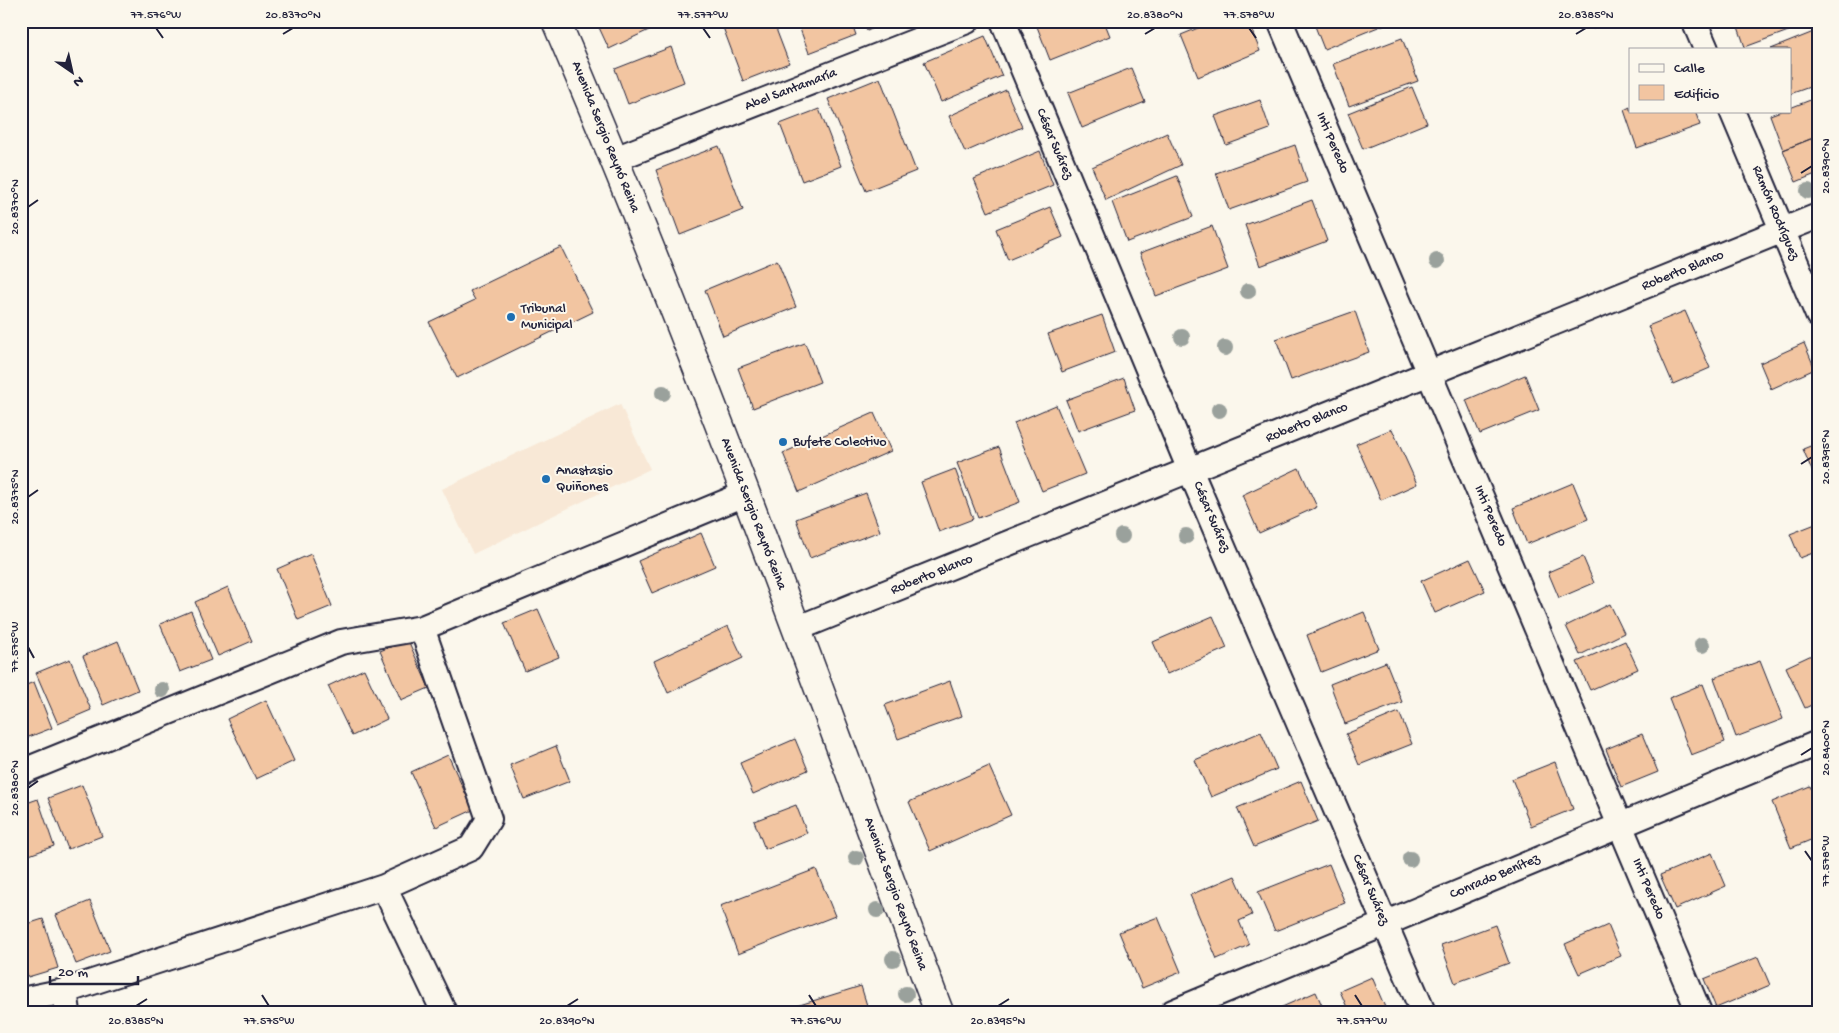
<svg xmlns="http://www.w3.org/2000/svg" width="1839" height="1033" viewBox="0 0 1839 1033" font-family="'Gochi Hand',sans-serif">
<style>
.built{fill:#f8e8d6}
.building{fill:#f2c5a1;stroke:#22223b}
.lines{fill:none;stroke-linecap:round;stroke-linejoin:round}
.street-casing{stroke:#22223b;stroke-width:28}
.secondary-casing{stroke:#22223b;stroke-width:31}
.street{stroke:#fbf7ec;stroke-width:24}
.secondary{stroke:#fbf7ec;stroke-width:28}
.tree{fill:#9aa19c}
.ticks{fill:none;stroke:#22223b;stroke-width:2}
.poi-dot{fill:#1f6fb2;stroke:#fbf7ec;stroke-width:2}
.labels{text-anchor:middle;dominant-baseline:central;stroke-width:4;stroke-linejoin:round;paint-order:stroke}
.street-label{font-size:14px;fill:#22223b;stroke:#fbf7ec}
.poi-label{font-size:14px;fill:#22223b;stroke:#fbf7ec;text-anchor:start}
.neatline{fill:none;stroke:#22223b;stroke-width:2}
.ticks-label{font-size:12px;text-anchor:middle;fill:#22223b}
</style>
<rect width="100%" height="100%" fill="#fbf7ec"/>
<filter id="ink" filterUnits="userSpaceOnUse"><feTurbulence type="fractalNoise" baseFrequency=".02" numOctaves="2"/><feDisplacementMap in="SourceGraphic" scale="10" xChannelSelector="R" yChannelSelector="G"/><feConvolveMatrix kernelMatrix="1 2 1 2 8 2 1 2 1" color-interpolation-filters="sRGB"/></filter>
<g filter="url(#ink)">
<path class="built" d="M620,404L650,469L473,554L442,489Z"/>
<path class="building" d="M596,21H650L651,29L609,49Z
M773,21L789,63L743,81L721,22Z
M797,21H851L856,35L809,53Z
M863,21H890L867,31Z
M1043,21H1104L1110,36L1050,60L1036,24Z
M1215,21H1248L1260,51L1198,77L1181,35Z
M1313,21H1393L1324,49Z
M1590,21H1613L1593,29Z
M1736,21H1809L1810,23L1745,47Z
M1816,31L1818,36V84L1790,94V49H1771Z
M985,36L1002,76L941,102L924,62Z
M1402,38L1418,81L1349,106L1333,64Z
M671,47L684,82L628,104L615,69Z
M1131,68L1145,102L1082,128L1068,93Z
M880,78L916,171L866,191L828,99Z
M1412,87L1427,123L1363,149L1348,113Z
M1006,90L1022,127L965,152L949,116Z
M1818,97V136L1783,150L1770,115L1781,111H1790V108Z
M1260,100L1270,129L1226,145L1215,116Z
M1630,107V111H1695L1700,125L1637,148L1624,110Z
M819,109L841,166L802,181L780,124Z
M1167,133L1181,165L1106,200L1092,167Z
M1818,136V173L1796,182L1783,150Z
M1295,145L1307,182L1229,210L1216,173Z
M719,146L743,210L680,235L656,170Z
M1040,151L1053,185L988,212L974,179Z
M1177,176L1193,217L1127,242L1112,202Z
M1312,200L1327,241L1260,266L1245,225Z
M1050,207L1063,237L1008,260L996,229Z
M1212,226L1228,269L1156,296L1140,253Z
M561,247L593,312L457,378L429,322L475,300L470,291Z
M777,260L796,307L723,336L705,290Z
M1355,311L1369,352L1291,380L1276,339Z
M1685,311L1710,368L1673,384L1648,326Z
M1102,315L1115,352L1062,372L1048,334Z
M805,343L820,382L753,408L738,368Z
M1804,343L1815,369L1771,389L1760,363Z
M1525,375L1539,410L1480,434L1466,400Z
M1124,378L1135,410L1078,431L1066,400Z
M1056,405L1085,474L1042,491L1014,423Z
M874,413L891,451L799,492L783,453Z
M1392,429L1417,484L1381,500L1356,444Z
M1818,443V471L1813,473L1803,449Z
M999,447L1020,502L978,518L957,463Z
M1299,468L1317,507L1259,533L1242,495Z
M955,469L973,519L939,532L921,482Z
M1573,483L1588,519L1527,544L1513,508Z
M866,493L880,531L810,558L796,519Z
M1818,523V551L1800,558L1790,534Z
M701,533L715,566L652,593L638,561Z
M311,554L332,606L298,620L277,569Z
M1583,557L1594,583L1559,598L1548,572Z
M1470,559L1485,591L1435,613L1421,581Z
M228,587L252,641L218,656L195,602Z
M1610,604L1624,633L1580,655L1566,626Z
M538,609L559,657L525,671L504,623Z
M191,611L211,660L180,672L160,624Z
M1364,612L1379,649L1321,672L1307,635Z
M1213,616L1227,648L1167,674L1153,642Z
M728,626L743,658L668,693L654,661Z
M408,640L429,688L401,700L380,651Z
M118,641L138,690L103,705L83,656Z
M1625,641L1638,669L1590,690L1577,662Z
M1818,652V702L1805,708L1786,667Z
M70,659L91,710L58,724L36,673Z
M1760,661L1783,719L1736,737L1714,678Z
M1386,662L1402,702L1345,724L1330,684Z
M364,669L387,719L352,736L328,686Z
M950,681L962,716L898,739L885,705Z
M34,682L52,728L21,740V687Z
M1703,684L1725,742L1691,755L1669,698Z
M266,700L294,761L256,779L227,719Z
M1399,712L1412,744L1359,765L1346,734Z
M1261,732L1277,769L1211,797L1195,760Z
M1642,734L1658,772L1621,787L1606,749Z
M795,739L808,770L753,794L740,763Z
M556,746L570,781L524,799L510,765Z
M448,755L473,810L436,827L411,772Z
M1555,762L1573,809L1531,826L1512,779Z
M989,766L1011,815L930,851L909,802Z
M1301,781L1318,821L1254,847L1237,808Z
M82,785L102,836L68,849L48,798Z
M1810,786L1818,805V837L1791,848L1772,802Z
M38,799L54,846L21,858V805Z
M796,805L807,833L765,849L754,821Z
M1712,853L1726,886L1675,909L1660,875Z
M1329,864L1345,903L1275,931L1258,892Z
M816,869L835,916L738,954L720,906Z
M1235,876L1252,915L1239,921L1249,945L1217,959L1190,895Z
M90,901L110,951L76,964L56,915Z
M1158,917L1181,972L1142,988L1119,932Z
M43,919L58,968L28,977L21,955V926Z
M1495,925L1509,963L1455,983L1441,945Z
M1608,925L1621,956L1579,974L1565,944Z
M1758,957L1770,985L1716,1008L1704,979Z
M1372,977L1387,1012H1349L1340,991Z
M861,986L869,1012H777Z
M1316,992L1325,1012H1274L1273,1011Z"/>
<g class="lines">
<defs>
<path id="street" d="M1003,21L1190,470L1423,1012
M1280,21L1699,1012
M1694,21L1706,49
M1732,111L1818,315
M615,159L967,21
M796,629L1818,216
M21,772L341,642L422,628L745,494
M384,887L444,1012
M65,991L68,1012
M21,1000L65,991L384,887L471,848L489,819L422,628
M1173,1012L1818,743"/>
<path id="secondary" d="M556,21C696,347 815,680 939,1012"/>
</defs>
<use href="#street" class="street-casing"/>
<use href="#secondary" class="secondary-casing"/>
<use href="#street" class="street"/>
<use href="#secondary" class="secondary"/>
</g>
<g class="tree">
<circle cx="1808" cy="191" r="8"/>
<circle cx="1437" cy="261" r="8"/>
<circle cx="1248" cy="291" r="8"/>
<circle cx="1182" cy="337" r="8"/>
<circle cx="1225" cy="348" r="8"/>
<circle cx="663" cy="393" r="8"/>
<circle cx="1219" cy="410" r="8"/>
<circle cx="1122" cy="536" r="8"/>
<circle cx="1186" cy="536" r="8"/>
<circle cx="1702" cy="645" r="8"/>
<circle cx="162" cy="690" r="8"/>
<circle cx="856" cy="858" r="8"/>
<circle cx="1410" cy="859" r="8"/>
<circle cx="877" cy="910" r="8"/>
<circle cx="893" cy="959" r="8"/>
<circle cx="906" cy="994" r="8"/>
</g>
</g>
<path class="ticks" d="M156,28L163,38M703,28L710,38M1249,28L1256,38M283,34L293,28M1145,34L1155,28M1576,34L1586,28M1801,173L1812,166M28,207L38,200M1801,464L1812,457M28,497L38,490M28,647L34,658M1801,755L1812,748M28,788L38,781M1805,851L1812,861M262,995L269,1006M809,995L816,1006M1355,995L1362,1006M136,1006L147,999M567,1006L578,999M998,1006L1009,999"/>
<g class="poi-dot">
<circle cx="511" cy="317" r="5"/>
<circle cx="783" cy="442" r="5"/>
<circle cx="546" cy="479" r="5"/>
</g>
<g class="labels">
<g class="street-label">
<text transform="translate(791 90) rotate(-21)">Abel Santamaría</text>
<text transform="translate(605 137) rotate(68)">Avenida Sergio Reynó Reina</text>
<text transform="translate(1332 143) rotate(67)">Inti Peredo</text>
<text transform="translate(1054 144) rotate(67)">César Suárez</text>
<text transform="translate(1775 213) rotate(67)">Ramón Rodríguez</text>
<text transform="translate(1683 271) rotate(-22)">Roberto Blanco</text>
<text transform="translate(1307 423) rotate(-22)">Roberto Blanco</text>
<text transform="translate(753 514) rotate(69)">Avenida Sergio Reynó Reina</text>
<text transform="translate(1490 516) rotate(67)">Inti Peredo</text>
<text transform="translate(1211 517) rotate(67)">César Suárez</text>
<text transform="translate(932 575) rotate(-22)">Roberto Blanco</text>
<text transform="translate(1495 877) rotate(-23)">Conrado Benítez</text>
<text transform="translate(1648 889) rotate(67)">Inti Peredo</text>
<text transform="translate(1370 890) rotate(67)">César Suárez</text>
<text transform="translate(895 894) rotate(70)">Avenida Sergio Reynó Reina</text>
</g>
<g class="poi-label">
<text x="521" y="309">Tribunal<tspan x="521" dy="16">Municipal</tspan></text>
<text x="793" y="442">Bufete Colectivo</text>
<text x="556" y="471">Anastasio<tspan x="556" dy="16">Quiñones</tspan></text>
</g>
</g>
<rect width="1839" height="1033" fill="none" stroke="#fbf7ec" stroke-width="55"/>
<rect x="1629" y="48" width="162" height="65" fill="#fbf7ec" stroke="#a4a2a5"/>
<rect x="1639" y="64" width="25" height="8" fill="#fbf7ec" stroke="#a4a2a5"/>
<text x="1674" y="72" font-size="15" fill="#22223b">Calle</text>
<rect x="1639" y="85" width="25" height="15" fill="#f2c5a1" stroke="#a4a2a5"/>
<text x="1674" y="98" font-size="15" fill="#22223b">Edificio</text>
<g transform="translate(72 72) rotate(146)" stroke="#fbf7ec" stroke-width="4" paint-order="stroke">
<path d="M0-4L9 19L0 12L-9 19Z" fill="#22223b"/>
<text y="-8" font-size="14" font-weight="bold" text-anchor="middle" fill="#22223b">N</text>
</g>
<path d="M50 976v8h88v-8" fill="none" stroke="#22223b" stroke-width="2.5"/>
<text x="58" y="976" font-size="15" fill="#22223b" stroke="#fbf7ec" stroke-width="4" paint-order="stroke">20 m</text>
<rect x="28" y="28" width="1784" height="978" class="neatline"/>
<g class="ticks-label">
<text x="156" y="18">77.576°W</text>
<text x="293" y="18">20.8370°N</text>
<text x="703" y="18">77.577°W</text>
<text x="1155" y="18">20.8380°N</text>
<text x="1249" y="18">77.578°W</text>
<text x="1586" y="18">20.8385°N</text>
<text transform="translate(1825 166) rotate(-90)" y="4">20.8390°N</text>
<text transform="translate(14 207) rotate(-90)" y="4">20.8370°N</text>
<text transform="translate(1825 457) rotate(-90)" y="4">20.8395°N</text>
<text transform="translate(14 497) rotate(-90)" y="4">20.8375°N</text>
<text transform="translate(14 647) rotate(-90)" y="4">77.575°W</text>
<text transform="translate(1825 748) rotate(-90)" y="4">20.8400°N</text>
<text transform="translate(14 788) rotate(-90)" y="4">20.8380°N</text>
<text transform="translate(1825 861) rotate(-90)" y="4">77.578°W</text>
<text x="136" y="1024">20.8385°N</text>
<text x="269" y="1024">77.575°W</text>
<text x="567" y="1024">20.8390°N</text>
<text x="816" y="1024">77.576°W</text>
<text x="998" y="1024">20.8395°N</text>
<text x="1362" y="1024">77.577°W</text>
</g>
</svg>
